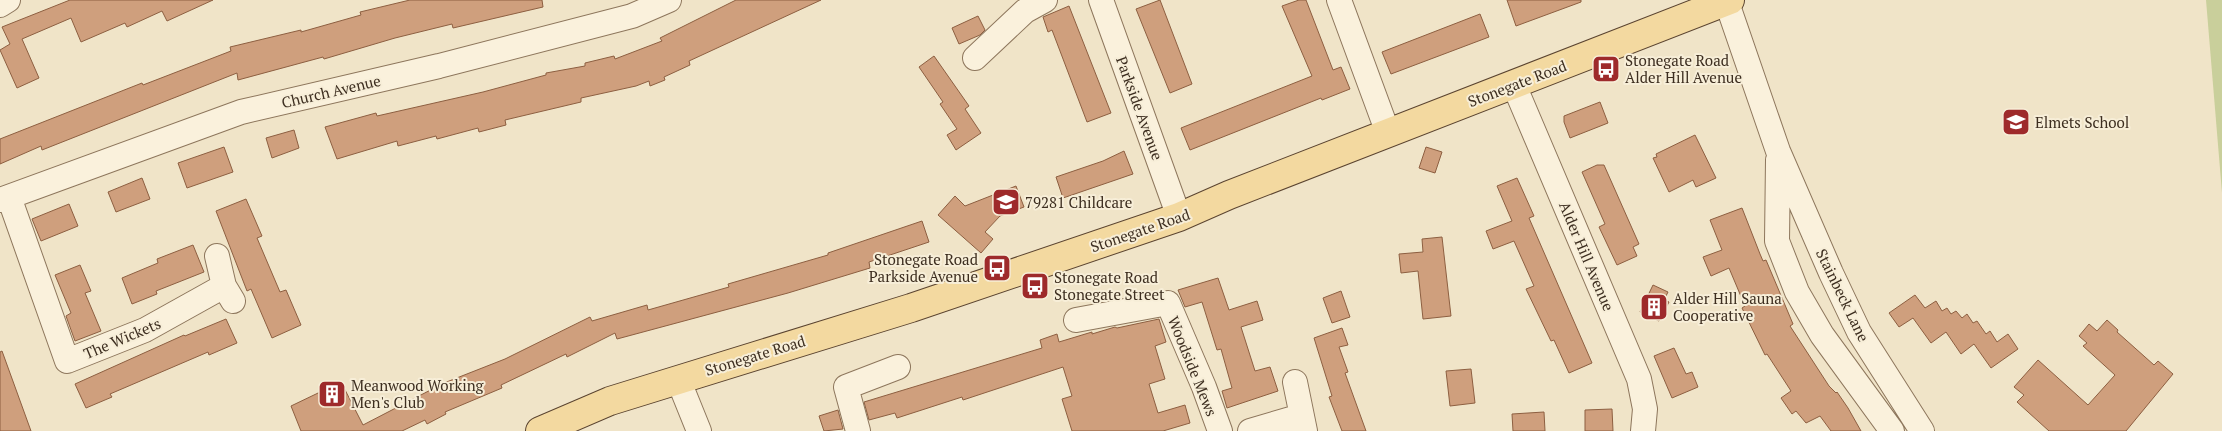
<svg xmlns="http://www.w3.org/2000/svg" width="2222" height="431" viewBox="0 0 2222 431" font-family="'PT Serif',serif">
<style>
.green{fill:#c9cf9b}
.building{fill:#cf9f7d;stroke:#8d5f41}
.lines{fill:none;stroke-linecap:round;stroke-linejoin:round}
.minor-casing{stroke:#8d765c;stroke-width:26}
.major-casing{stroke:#5b4430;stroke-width:30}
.minor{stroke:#faf1dc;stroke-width:24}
.major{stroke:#f3d9a0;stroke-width:28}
.labels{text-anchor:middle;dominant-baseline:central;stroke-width:4;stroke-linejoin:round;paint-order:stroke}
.poi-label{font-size:15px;fill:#3d2e20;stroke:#f7eed8;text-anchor:start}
.street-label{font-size:15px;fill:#3d2e20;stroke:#f7eed8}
</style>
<rect width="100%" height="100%" fill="#f0e4c8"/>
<path class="green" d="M2206,0H2222V193Z"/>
<path class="building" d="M70,0H213L167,21L162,11L127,27L125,23L81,42L71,18L22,39L39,78L17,88L0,50L10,44L2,27Z
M410,0H542L543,7L453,28L452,24L395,38L324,59L323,57L238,80L237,73L42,150L41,146L0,164V139L142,83L143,85L231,51L230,47L301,30V32L361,15L360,12Z
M736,0H821L689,61L690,65L664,77L665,80L650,86L649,81L636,86L581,98V102L505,120L506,125L479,132L478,128L437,139L436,136L398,146L397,141L337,159L325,127L376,113L377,116L483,92L546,75V73L585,66V63L614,56L615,59L662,41L660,38Z
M1160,0L1192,84L1170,93L1136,9Z
M1299,0H1306L1333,70L1341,67L1350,89L1322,100L1321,98L1190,150L1181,128L1312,76L1282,6Z
M1507,0H1581V2L1516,26Z
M1069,6L1111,113L1087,122L1052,30L1048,32L1043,17Z
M1480,14L1489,37L1391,74L1382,52Z
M978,16L985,30L980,35L959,44L952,28Z
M934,56L969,106L965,109L981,133L956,150L947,135L957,129L940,104L943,102L919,67Z
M1600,102L1608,123L1570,138L1564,122V116Z
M294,130L299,148L272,158L266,138Z
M1695,135L1716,178L1696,187L1693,180L1669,192L1653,158L1657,157L1656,154Z
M224,147L233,172L187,188L178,163Z
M1426,147L1442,152L1435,173L1419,168Z
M1124,151L1133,174L1063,198L1056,177L1103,161Z
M1597,165H1604L1639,244L1633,247L1637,256L1617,265L1599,227L1605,224L1582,172Z
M142,178L150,199L116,212L108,192Z
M1517,178L1534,216L1529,218L1592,363L1569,373L1554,340L1551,341L1526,289L1534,286L1514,241L1493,249L1486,231L1512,221L1497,186Z
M1016,186L1024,207L1000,216L985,232L993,239L981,253L938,215L955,196L965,206Z
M246,199L262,236L257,238L280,292L286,290L301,325L272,338L251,289L247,291L216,211Z
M69,204L78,226L41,241L32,219Z
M1742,208L1760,254L1763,261L1766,260L1793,324L1790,326L1829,386L1836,393L1837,392L1848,408L1861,431H1831L1820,416L1806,423L1796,411L1792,414L1781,398L1791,391L1767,354L1765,355L1742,308L1745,306L1729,268L1711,276L1703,257L1722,250L1710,220Z
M922,221L929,242L869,262L870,268L788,293L617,339L615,333L567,357L566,354L501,385L502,388L445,412L446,414L427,424L425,420L402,431H301L291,406L341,382L363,425L444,383L505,359L590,317L592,321L647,305L648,310L729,287L728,284L828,255V253Z
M1442,237L1451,316L1423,319L1418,271L1401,273L1399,254L1423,252L1422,239Z
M193,245L204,272L156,291L157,294L132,304L122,278L158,263L157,259Z
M80,265L91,291L85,293L101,331L75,341L66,316L71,313L55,275Z
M1218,278L1229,310L1257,301L1263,320L1241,327L1255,371L1270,367L1278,391L1227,408L1222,391L1232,388L1221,349L1217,350L1202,302L1185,307L1178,290Z
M1653,285L1668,292L1664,300L1669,302L1659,321L1640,312Z
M1341,291L1350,317L1332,323L1323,298Z
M1915,295L1925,308L1936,301L1942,311L1947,308L1951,314L1956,311L1962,318L1967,314L1973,323L1977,321L1986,334L1990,331L1997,342L2008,334L2018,349L1991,368L1974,344L1961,354L1946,332L1931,343L1913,318L1899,327L1889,313Z
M226,319L237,343L209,355L208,352L110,394L112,397L86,408L75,384L184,335L185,336Z
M1159,319L1166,342L1155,346L1165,379L1149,384L1158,413L1185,405L1190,423L1163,431H1072L1062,399L1072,396L1063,367L963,400L962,397L897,418L895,413L869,420L864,402L1042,348L1040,340L1057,334L1059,342L1092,332V334L1115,327L1117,328Z
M2107,320L2118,330L2117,332L2154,365L2158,361L2173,374L2126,431H2049L2017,402L2024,395L2014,387L2038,360L2088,405L2115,375L2083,346L2087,343L2079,336L2089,324L2097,331Z
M1342,328L1348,345L1339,347L1348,372L1345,373L1366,431H1342L1329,397L1332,396L1314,338Z
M1674,348L1686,374L1692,372L1698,387L1672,398L1654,356Z
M2,351L31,431H0V352Z
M1471,369L1475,403L1450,406L1446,371Z
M1612,409L1613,431H1585V410Z
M838,410L843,429L824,431L819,416Z
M1544,412L1545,431H1513L1512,414Z"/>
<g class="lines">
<defs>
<path id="minor" d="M1101,0L1179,217
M1339,0L1388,133
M1726,0L1778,151L1831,273L1859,332L1922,431
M0,5L8,0
M975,58L1025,11L1045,0
M1514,85L1639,379L1645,409L1643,431
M1778,160L1777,241L1797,292L1822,335L1892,431
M9,197L67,361L145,330L224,286
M0,200L241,112L439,66L632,16L669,0
M217,256L224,286L233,301
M1076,320L1168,303L1204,387L1220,431
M678,379L699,431
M1295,382L1305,431
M858,431L846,387L898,367
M1250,431L1301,416"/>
<path id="major" d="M540,431L610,401L911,308L1179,217L1229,195L1730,0"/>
</defs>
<use href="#minor" class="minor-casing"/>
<use href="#major" class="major-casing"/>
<use href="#minor" class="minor"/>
<use href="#major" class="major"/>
</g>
<defs>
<symbol id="bus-square" viewBox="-11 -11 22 22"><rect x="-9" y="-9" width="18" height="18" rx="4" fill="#9e2a2b" stroke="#f7eed8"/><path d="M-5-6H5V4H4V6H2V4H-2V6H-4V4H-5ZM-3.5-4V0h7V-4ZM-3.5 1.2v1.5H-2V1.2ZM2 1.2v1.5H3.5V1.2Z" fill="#fff"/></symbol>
<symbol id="school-square" viewBox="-11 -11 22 22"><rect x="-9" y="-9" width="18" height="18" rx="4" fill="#9e2a2b" stroke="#f7eed8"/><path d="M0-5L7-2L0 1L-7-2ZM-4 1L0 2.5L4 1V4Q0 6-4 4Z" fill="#fff"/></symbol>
<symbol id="building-square" viewBox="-11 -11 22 22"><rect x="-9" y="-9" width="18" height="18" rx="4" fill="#9e2a2b" stroke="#f7eed8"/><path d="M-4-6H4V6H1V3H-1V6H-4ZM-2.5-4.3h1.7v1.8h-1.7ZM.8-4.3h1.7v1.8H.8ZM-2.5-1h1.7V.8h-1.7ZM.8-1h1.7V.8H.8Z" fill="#fff"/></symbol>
</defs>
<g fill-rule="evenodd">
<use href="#bus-square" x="1590" y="53" width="32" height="32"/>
<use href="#school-square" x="2000" y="106" width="32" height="32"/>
<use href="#school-square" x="990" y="186" width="32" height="32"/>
<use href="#bus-square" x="981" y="252" width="32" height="32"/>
<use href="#bus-square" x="1019" y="270" width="32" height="32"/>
<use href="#building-square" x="1638" y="291" width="32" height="32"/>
<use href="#building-square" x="316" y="378" width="32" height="32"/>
</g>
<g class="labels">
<g class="poi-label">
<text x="1625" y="60">Stonegate Road<tspan x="1625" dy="17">Alder Hill Avenue</tspan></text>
<text x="2035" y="122">Elmets School</text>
<text x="1025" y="202">79281 Childcare</text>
<text x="978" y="259" text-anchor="end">Stonegate Road<tspan x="978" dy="17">Parkside Avenue</tspan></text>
<text x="1054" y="277">Stonegate Road<tspan x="1054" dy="17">Stonegate Street</tspan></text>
<text x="1673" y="298">Alder Hill Sauna<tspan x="1673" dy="17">Cooperative</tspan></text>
<text x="351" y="385">Meanwood Working<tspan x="351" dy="17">Men's Club</tspan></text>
</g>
<g class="street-label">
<text transform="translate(1517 83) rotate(-21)">Stonegate Road</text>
<text transform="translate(331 91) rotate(-13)">Church Avenue</text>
<text transform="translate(1140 108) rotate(70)">Parkside Avenue</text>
<text transform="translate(1140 230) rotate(-19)">Stonegate Road</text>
<text transform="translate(1587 256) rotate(67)">Alder Hill Avenue</text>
<text transform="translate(1843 295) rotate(64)">Stainbeck Lane</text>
<text transform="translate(122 338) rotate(-23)">The Wickets</text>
<text transform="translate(755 355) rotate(-17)">Stonegate Road</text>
<text transform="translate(1193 366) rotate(68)">Woodside Mews</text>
</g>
</g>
</svg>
